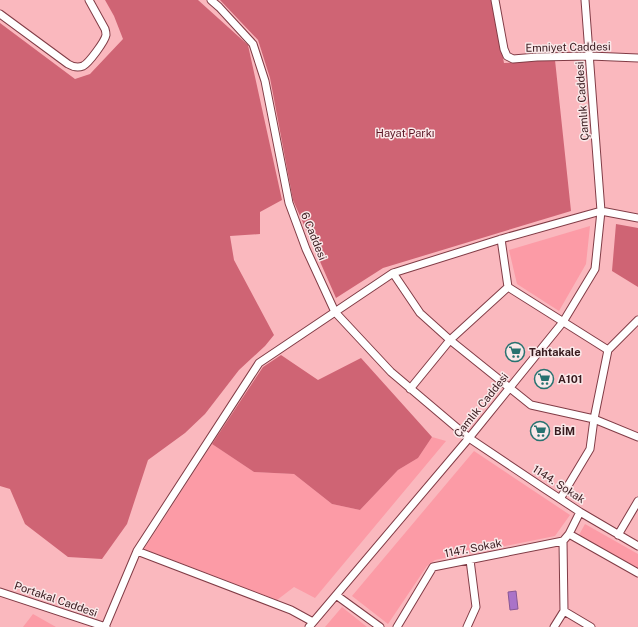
<svg xmlns="http://www.w3.org/2000/svg" width="638" height="627" viewBox="0 0 638 627" font-family="'Public Sans',sans-serif">
<style>
.green{fill:#fc9ba6}
.forest{fill:#cf6474}
.water{fill:#aa73c8;stroke:#885895}
.lines{fill:none;stroke-linecap:round;stroke-linejoin:round}
.minor-casing{stroke:#813c46;stroke-width:9}
.minor{stroke:#fff;stroke-width:7}
.labels{text-anchor:middle;dominant-baseline:central;stroke-width:3;stroke-linejoin:round;paint-order:stroke}
.street-label{font-size:11px;fill:#381a1e;stroke:#fae8e9}
.park-label{font-size:11px;fill:#5a1524;stroke:#fae8e9}
.poi-label{font-size:11px;font-weight:bold;fill:#381a1e;stroke:#fae8e9;text-anchor:start}
</style>
<rect width="100%" height="100%" fill="#fab8be"/>
<path class="green" d="M590,226L586,264L559,311L517,284L509,250Z
M432,437L446,441L315,598L294,587L277,600L144,549L212,444L254,472L294,474L332,504L360,510L398,470L418,458Z
M474,451L570,515L555,536L435,560L427,566L388,624L352,596Z
M585,524L638,554V568L579,535Z
M342,607L367,627H325Z
M33,614L56,627H23Z"/>
<path class="forest" d="M105,0H198L248,45L282,200L260,212V234L230,236L234,260L274,335L265,346L239,370L205,414L185,433L148,460L127,524L102,559L68,557L25,524L10,489L0,486V23L75,79L90,74L123,39L114,16Z
M220,0H492L504,63L555,60L571,211L383,268L336,298L293,200L270,78L258,40Z
M616,224L638,228V287L612,271Z
M281,355L318,380L361,358L432,437L418,458L398,470L360,510L332,504L294,474L254,472L212,444L263,367Z"/>
<path class="water" d="M516,591L518,609L510,610L508,592Z"/>
<g class="lines">
<defs>
<path id="minor" d="M211,0L219,7L253,44L265,81L289,203L306,249L335,312L391,372L469,438L545,489L580,512L638,546
M495,0L504,49L507,56L513,59L537,57L590,56L638,58
M0,14L68,64C73,67 78,68 83,66C89,63 105,41 106,35C106,33 106,32 105,29L89,0
M501,239L508,287L608,350
M393,273L420,313L450,340L531,405L594,419L638,437
M410,389L450,340L508,287
M560,499L590,449L594,419L608,350L638,320
M580,512L569,534L563,541L564,611L591,627
M569,534L638,573
M618,535L638,501
M137,551L291,610L313,622
M0,592L106,627
M336,595L380,627
M105,627L137,551L259,363L393,273L501,239L601,211L638,218
M309,627L469,438L563,322L595,269L601,211L585,0
M397,627L433,567L563,541
M467,627L476,607L470,560
M554,627L564,611"/>
</defs>
<use href="#minor" class="minor-casing"/>
<use href="#minor" class="minor"/>
</g>
<defs>
<symbol id="supermarket-ring" viewBox="-11 -11 22 22"><circle r="9.5" fill="#fae8e9" stroke="#287270" stroke-width="1.5"/><path d="M-6-5.5h2.5l.6 2H6L4.5 2H-2.5L-4.4-4H-6ZM-1.5 3.2a1.3 1.3 0 1 0 .1 0ZM3 3.2a1.3 1.3 0 1 0 .1 0Z" fill="#287270"/></symbol>
</defs>
<g fill-rule="evenodd">
<use href="#supermarket-ring" x="504" y="341" width="22" height="22"/>
<use href="#supermarket-ring" x="533" y="368" width="22" height="22"/>
<use href="#supermarket-ring" x="529" y="420" width="22" height="22"/>
</g>
<g class="labels">
<g class="street-label">
<text transform="translate(568 47) rotate(-1)">Emniyet Caddesi</text>
<text transform="translate(582 101) rotate(-94)">Çamlık Caddesi</text>
<text transform="translate(314 236) rotate(68)">6 Caddesi</text>
<text transform="translate(481 405) rotate(-51)">Çamlık Caddesi</text>
<text transform="translate(559 484) rotate(33)">1144. Sokak</text>
<text transform="translate(473 548) rotate(-11)">1147. Sokak</text>
<text transform="translate(56 599) rotate(19)">Portakal Caddesi</text>
</g>
<g class="park-label">
<text x="405" y="133">Hayat Parkı</text>
</g>
<g class="poi-label">
<text x="529" y="352">Tahtakale</text>
<text x="558" y="379">A101</text>
<text x="554" y="431">BİM</text>
</g>
</g>
</svg>
